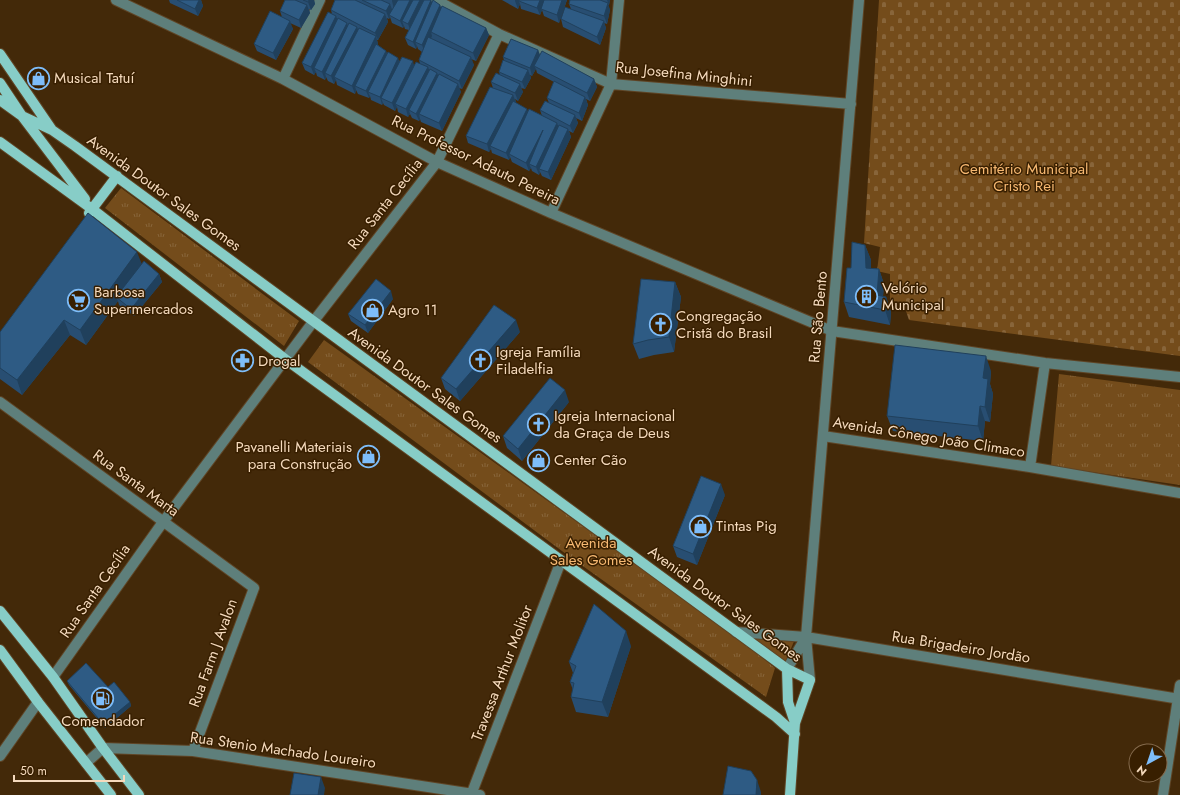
<svg xmlns="http://www.w3.org/2000/svg" width="1180" height="795" viewBox="0 0 1180 795" font-family="Jost,sans-serif">
<style>
.green{fill:#744c1b}
.cemetery{fill:url(#cemetery-stones)}
.park{fill:url(#park-tufts)}
.lines{fill:none;stroke-linecap:round;stroke-linejoin:round}
.minor-casing{stroke:#5f4526;stroke-width:12}
.major-casing{stroke:#5f4526;stroke-width:12}
.minor{stroke:#5e7f7b;stroke-width:10}
.major{stroke:#87cdc7;stroke-width:10}
.wall{fill:#284e72;fill-rule:evenodd}
.shaded-wall{fill:#20405c}
.building{fill:#2e5b84;stroke:#20405c}
.labels{text-anchor:middle;dominant-baseline:central;stroke-width:3;stroke-linejoin:round;paint-order:stroke}
.street-label{font-size:15px;fill:#f5dabd;stroke:#381f00}
.poi-label{font-size:15px;fill:#f5dabd;stroke:#381f00;text-anchor:start}
.park-label{font-size:15px;fill:#f7b972;stroke:#381f00}
</style>
<defs>
<pattern id="cemetery-stones" width="16" height="16" patternUnits="userSpaceOnUse"><rect width="16" height="16" fill="#744c1b"/><path d="M2 7V4a2 2 0 0 1 4 0v3zM10 15v-3a2 2 0 0 1 4 0v3z" fill="#88653a"/></pattern>
<pattern id="park-tufts" width="24" height="20" patternUnits="userSpaceOnUse"><rect width="24" height="20" fill="#744c1b"/><path d="M3 7l-1-3M5 7V3M7 7l1-3M15 17l-1-3M17 17v-4M19 17l1-3" fill="none" stroke="#88653a"/></pattern>
</defs>
<rect width="100%" height="100%" fill="#432909"/>
<path class="green" d="M751,638L795,639L785,663Z"/>
<path class="cemetery" d="M879,0H1180V356L909,320L903,302L890,301V274L877,271L880,247L864,243Z"/>
<path class="park" d="M121,188L299,321L284,346L105,208Z
M324,340L737,637L775,668L766,697L566,554L308,362Z
M1059,374L1180,390V485L1051,466Z"/>
<g class="lines">
<defs>
<path id="minor" d="M116,0L283,79L437,162L551,213L832,331L1045,363L1180,377
M436,0L499,34L611,84L851,104
M283,79L320,0
M551,213L611,84L619,0
M0,402L254,588L193,751
M823,436L1030,467L1180,493
M1030,467L1045,363
M736,632L806,637L1180,699
M787,669L806,637
M53,677L163,522L313,322L437,162L499,34
M810,680L806,637L859,0
M0,756L38,702
M86,763L103,748L193,751L480,795
M471,795L561,561
M1163,795L1180,685"/>
<path id="major" d="M0,54L52,130
M0,83L22,116L85,199
M0,100L22,116L52,130L75,146L787,669L810,680L795,723L790,795
M0,142L92,209L285,359L776,717L795,734
M89,213L117,176
M0,611L53,677L103,748L139,795
M0,650L38,702L111,795
M787,669L788,702L795,723"/>
</defs>
<use href="#minor" class="minor-casing"/>
<use href="#major" class="major-casing"/>
<use href="#minor" class="minor"/>
<use href="#major" class="major"/>
</g>
<path class="wall" d="M169,0H201L203,6L198,16L170,3Z
M285,0H314L315,4L311,10L309,9L310,13L301,28L290,23L293,29L276,60L257,51L254,44L282,17L280,11Z
M335,0H431L432,3L440,5L441,9L486,28L489,35L476,61L471,59L474,65L462,89L459,88L461,92L442,131L421,122L420,119L419,121L412,118L410,114L408,117L398,112L397,107L395,111L384,105L383,103L382,105L371,100L370,96L369,98L358,94L356,90L355,94L337,85L336,80L334,84L328,81L326,77L325,80L317,76L316,72L314,75L305,70L302,63L332,14L331,10ZM390,17L392,23L403,28L404,26L405,29L409,30L405,38L408,45L416,49L417,46L418,49L422,52L419,60L420,64L414,65L400,61L387,54L386,51L378,45V44L377,40H378L388,22L387,18L389,19Z
M502,0H567L559,23L544,16L542,10L540,15L521,9L520,4L518,9Z
M570,0H610L609,5H608L610,10L607,24L604,23L606,28L600,45L563,27L561,19L571,9L569,4Z
M538,50L540,55L594,79L597,87L590,101L586,99L588,105L582,121L576,118L578,123L573,133L569,131L571,137L551,180L542,176L540,172L539,175L532,171L531,168L529,171L512,162L510,157L509,160L492,153L491,149L489,152L468,143L466,136L493,88L491,82L500,75L499,72L504,60L503,57ZM536,69L537,73L554,82L547,98L549,103L540,110L542,116L528,111L516,103V102L515,99L518,101L523,92L521,88L525,89L531,78L530,75L532,76Z
M865,245L871,260V268L879,269L884,284L883,296L886,297L891,312L890,325L849,317L844,302L851,268Z
M142,264L159,274L162,282L134,316L119,305L118,301L86,345L70,335L22,395L0,379V332Z
M675,282L681,297L674,352L654,355L639,359L633,344Z
M393,299L368,333L351,321L348,314Z
M520,332L460,401L445,389L441,378Z
M991,371L990,384L993,394L990,422L985,421L983,441L893,431L887,416Z
M569,402L522,461L507,448L503,436Z
M725,495L697,565L677,557L673,546Z
M631,646L608,717L576,712L571,697L573,690L570,682L573,673L569,662Z
M67,681L108,687L130,702L131,706L105,728L69,685Z"/>
<path class="shaded-wall" d="M199,0H201L203,6L198,16L195,9Z
M309,0H314L315,4L311,10L308,2Z
M392,0H399L394,9L392,1Z
M410,0H417L402,21L404,26L403,28L400,21Z
M420,0H424L411,32L408,24Z
M431,0L434,8L415,42L417,46L416,49L413,42Z
M515,0H521L519,1L520,4L518,9L515,1Z
M540,0H545L541,9L542,10L540,15L537,8Z
M562,0H567L559,23L557,15Z
M607,0H610L609,5Z
M608,3L610,10L607,24L604,16Z
M390,4L393,12L389,15L390,17L389,19L386,11Z
M307,5L310,13L301,28L299,20Z
M440,5L443,12L431,32L432,36L425,53L422,45Z
M385,14L388,22L378,40L375,33Z
M336,16L339,24L314,68L316,72L314,75L311,67Z
M290,21L293,29L276,60L273,53Z
M604,21L606,28L600,45L597,37Z
M347,23L349,31L325,73L326,77L325,80L322,72Z
M357,27L360,35L334,77L336,80L334,84L331,76Z
M486,28L489,35L476,61L473,53Z
M376,36L378,44L358,87L355,86L356,90L355,94L352,86Z
M538,50L541,58L534,66L536,69L532,76L530,68Z
M386,51L388,59L368,92L370,96L369,98L366,91Z
M471,57L474,65L462,89L459,81Z
M398,58L401,65L381,98L383,103L382,105L380,97Z
M413,61L415,69L395,104L397,107L395,111L392,103Z
M428,67L431,75L409,110L410,114L408,117L406,109Z
M528,70L531,78L525,89L522,82Z
M437,73L440,80L419,114L420,119L419,121L416,114Z
M594,79L597,87L590,101L587,93Z
M458,84L461,92L442,131L439,123Z
M520,84L523,92L518,101L515,93Z
M513,95L516,102L492,147L490,146L491,149L489,152L487,144Z
M585,97L588,105L582,121L579,113Z
M527,109L530,117L509,154L510,157L509,160L506,153Z
M575,115L578,123L573,133L570,126Z
M557,123L560,131L539,169L540,172L539,175L536,167Z
M568,129L571,137L551,180L548,172Z
M543,130L529,164L531,168L529,171L526,163Z
M865,245L871,260V283L866,268Z
M137,252L143,267L116,297L118,301L86,345L80,330Z
M879,269L884,284L882,310L877,295Z
M159,274L162,282L134,316L131,309Z
M675,282L681,297L674,352L669,337Z
M391,291L393,299L368,333L365,325Z
M886,297L891,312L890,325L885,310Z
M64,320L70,335L22,395L17,380Z
M516,320L520,332L460,401L456,389Z
M986,356L991,371L990,384L993,394L990,422L985,407L983,378Z
M565,390L569,402L522,461L518,449Z
M980,406L985,421L983,441L978,426Z
M721,484L725,495L697,565L693,554Z
M626,631L631,646L608,717L602,702Z
M130,702L131,706L105,728L103,724Z
M321,777L325,788L324,795H318Z
M757,780L761,792V795H756Z"/>
<path class="building" d="M177,0H199L195,9Z
M285,0H295L307,5L299,20L280,11Z
M303,0H309L308,2Z
M335,0H355L385,14L375,33L331,10Z
M362,0H381L390,4L386,11Z
M398,0H410L400,21L389,15Z
M413,0H420L408,24L402,21Z
M424,0H431L413,42L405,38Z
M433,0L440,5L422,45L415,42Z
M519,0H540L537,8L519,1Z
M544,0H562L557,15L541,9Z
M570,0H600L608,3L604,16L569,4Z
M442,6L486,28L473,53L431,32Z
M565,7L604,21L597,37L561,19Z
M270,11L290,21L273,53L254,44Z
M328,12L336,16L311,67L302,63Z
M338,18L347,23L322,72L314,68Z
M349,23L357,27L331,76L325,73Z
M359,28L376,36L352,86L334,77Z
M428,37L471,57L459,81L419,60Z
M511,39L538,50L530,68L503,57Z
M376,44L386,51L366,91L355,86Z
M542,51L594,79L587,93L534,66Z
M388,52L398,58L380,97L368,92Z
M402,57L413,61L392,103L381,98Z
M503,60L528,70L522,82L499,72Z
M416,62L428,67L406,109L395,104Z
M430,69L437,73L416,114L409,110Z
M496,73L520,84L515,93L491,82Z
M439,74L458,84L439,123L419,114Z
M554,81L585,97L579,113L547,98Z
M490,87L513,95L487,144L466,136Z
M513,101L527,109L506,153L490,146Z
M545,101L575,115L570,126L540,110Z
M529,109L557,123L536,167L529,164L543,130L526,163L509,154Z
M559,125L568,129L548,172L539,169Z
M88,213L137,252L80,330L64,320L17,380L0,368V332Z
M852,242L865,245L866,268L879,269L877,295L886,297L885,310L844,302L847,268H851Z
M144,261L159,274L131,309L116,297Z
M376,279L391,291L365,325L348,314Z
M641,279L675,282L669,337L648,340L633,344Z
M494,305L516,320L456,389L441,378Z
M895,345L986,356L983,378L988,379L985,407L980,406L978,426L887,416Z
M550,378L565,390L518,449L503,436Z
M701,476L721,484L693,554L673,546Z
M594,604L626,631L602,702L571,697L574,683L570,682L576,666L569,662Z
M86,663L108,687L114,682L130,702L103,724L67,681Z
M728,766L751,771L757,780L756,795H723Z
M294,773L321,777L318,795H290Z"/>
<defs>
<symbol id="shop-ring" viewBox="-11 -11 22 22"><circle r="9.5" fill="#381f00" stroke="#7ebdf9" stroke-width="1.5"/><path d="M-5-2.5h2.3a2.7 3.5 0 0 1 5.4 0H5L5.5 6h-11ZM-1.5-2.5h3a1.5 2.3 0 0 0-3 0Z" fill="#7ebdf9"/></symbol>
<symbol id="building-ring" viewBox="-11 -11 22 22"><circle r="9.5" fill="#381f00" stroke="#7ebdf9" stroke-width="1.5"/><path d="M-4-6H4V6H1V3H-1V6H-4ZM-2.5-4.3h1.7v1.8h-1.7ZM.8-4.3h1.7v1.8H.8ZM-2.5-1h1.7V.8h-1.7ZM.8-1h1.7V.8H.8Z" fill="#7ebdf9"/></symbol>
<symbol id="supermarket-ring" viewBox="-11 -11 22 22"><circle r="9.5" fill="#381f00" stroke="#7ebdf9" stroke-width="1.5"/><path d="M-6-5.5h2.5l.6 2H6L4.5 2H-2.5L-4.4-4H-6ZM-1.5 3.2a1.3 1.3 0 1 0 .1 0ZM3 3.2a1.3 1.3 0 1 0 .1 0Z" fill="#7ebdf9"/></symbol>
<symbol id="church-ring" viewBox="-11 -11 22 22"><circle r="9.5" fill="#381f00" stroke="#7ebdf9" stroke-width="1.5"/><path d="M-1.2-6h2.4v3.5h3.3v2.4h-3.3V6h-2.4V-.1h-3.3v-2.4h3.3Z" fill="#7ebdf9"/></symbol>
<symbol id="pharmacy-ring" viewBox="-11 -11 22 22"><circle r="9.5" fill="#381f00" stroke="#7ebdf9" stroke-width="1.5"/><path d="M-2-6h4v4h4v4h-4v4h-4v-4h-4v-4h4Z" fill="#7ebdf9"/></symbol>
<symbol id="fuel-ring" viewBox="-11 -11 22 22"><circle r="9.5" fill="#381f00" stroke="#7ebdf9" stroke-width="1.5"/><path d="M-5.5-6h7V0h2V4h1.3V-2.5L3-4.5l.8-.8L6-3V5H2.5V1h-1V6h-7ZM-4.2-4.7v3.2H.2V-4.7Z" fill="#7ebdf9"/></symbol>
</defs>
<g fill-rule="evenodd">
<use href="#shop-ring" x="26" y="66" width="25" height="25"/>
<use href="#building-ring" x="854" y="284" width="25" height="25"/>
<use href="#supermarket-ring" x="66" y="288" width="25" height="25"/>
<use href="#shop-ring" x="360" y="298" width="25" height="25"/>
<use href="#church-ring" x="648" y="312" width="25" height="25"/>
<use href="#pharmacy-ring" x="230" y="348" width="25" height="25"/>
<use href="#church-ring" x="468" y="348" width="25" height="25"/>
<use href="#church-ring" x="526" y="412" width="25" height="25"/>
<use href="#shop-ring" x="356" y="444" width="25" height="25"/>
<use href="#shop-ring" x="526" y="448" width="25" height="25"/>
<use href="#shop-ring" x="688" y="514" width="25" height="25"/>
<use href="#fuel-ring" x="90" y="686" width="25" height="25"/>
</g>
<g class="labels">
<g class="street-label">
<text transform="translate(684 74) rotate(6)">Rua Josefina Minghini</text>
<text transform="translate(476 160) rotate(26)">Rua Professor Adauto Pereira</text>
<text transform="translate(164 193) rotate(36)">Avenida Doutor Sales Gomes</text>
<text transform="translate(385 204) rotate(-52)">Rua Santa Cecília</text>
<text transform="translate(818 317) rotate(-85)">Rua São Bento</text>
<text transform="translate(425 385) rotate(36)">Avenida Doutor Sales Gomes</text>
<text transform="translate(929 437) rotate(9)">Avenida Cônego João Climaco</text>
<text transform="translate(136 483) rotate(36)">Rua Santa Marta</text>
<text transform="translate(95 591) rotate(-55)">Rua Santa Cecília</text>
<text transform="translate(725 604) rotate(36)">Avenida Doutor Sales Gomes</text>
<text transform="translate(961 647) rotate(9)">Rua Brigadeiro Jordão</text>
<text transform="translate(213 653) rotate(-70)">Rua Farm J Avalon</text>
<text transform="translate(502 673) rotate(-69)">Travessa Arthur Molitor</text>
<text transform="translate(283 750) rotate(8)">Rua Stenio Machado Loureiro</text>
</g>
<g class="poi-label">
<text x="54" y="78">Musical Tatuí</text>
<text x="882" y="288">Velório<tspan x="882" dy="17">Municipal</tspan></text>
<text x="94" y="292">Barbosa<tspan x="94" dy="17">Supermercados</tspan></text>
<text x="388" y="310">Agro 11</text>
<text x="676" y="316">Congregação<tspan x="676" dy="17">Cristã do Brasil</tspan></text>
<text x="496" y="352">Igreja Família<tspan x="496" dy="17">Filadelfia</tspan></text>
<text x="258" y="361">Drogal</text>
<text x="554" y="416">Igreja Internacional<tspan x="554" dy="17">da Graça de Deus</tspan></text>
<text x="352" y="447" text-anchor="end">Pavanelli Materiais<tspan x="352" dy="17">para Construção</tspan></text>
<text x="554" y="460">Center Cão</text>
<text x="716" y="526">Tintas Pig</text>
<text x="103" y="721" text-anchor="middle">Comendador</text>
</g>
<g class="park-label">
<text x="1024" y="169">Cemitério Municipal<tspan x="1024" dy="17">Cristo Rei</tspan></text>
<text x="591" y="543">Avenida<tspan x="591" dy="17">Sales Gomes</tspan></text>
</g>
</g>
<g transform="translate(1148 763) rotate(220)"><circle r="19" fill="#381f00" stroke="#846a4c"/>
<path d="M0-3L7 15L0 10L-7 15Z" fill="#7ebdf9"/>
<text y="-6" font-size="11" font-weight="bold" text-anchor="middle" fill="#f5dabd">N</text>
</g>
<path d="M14 775v6h110v-6" fill="none" stroke="#f5dabd" stroke-width="2"/>
<text x="20" y="775" font-size="12" fill="#f5dabd" stroke="#381f00" stroke-width="3" paint-order="stroke">50 m</text>
</svg>
